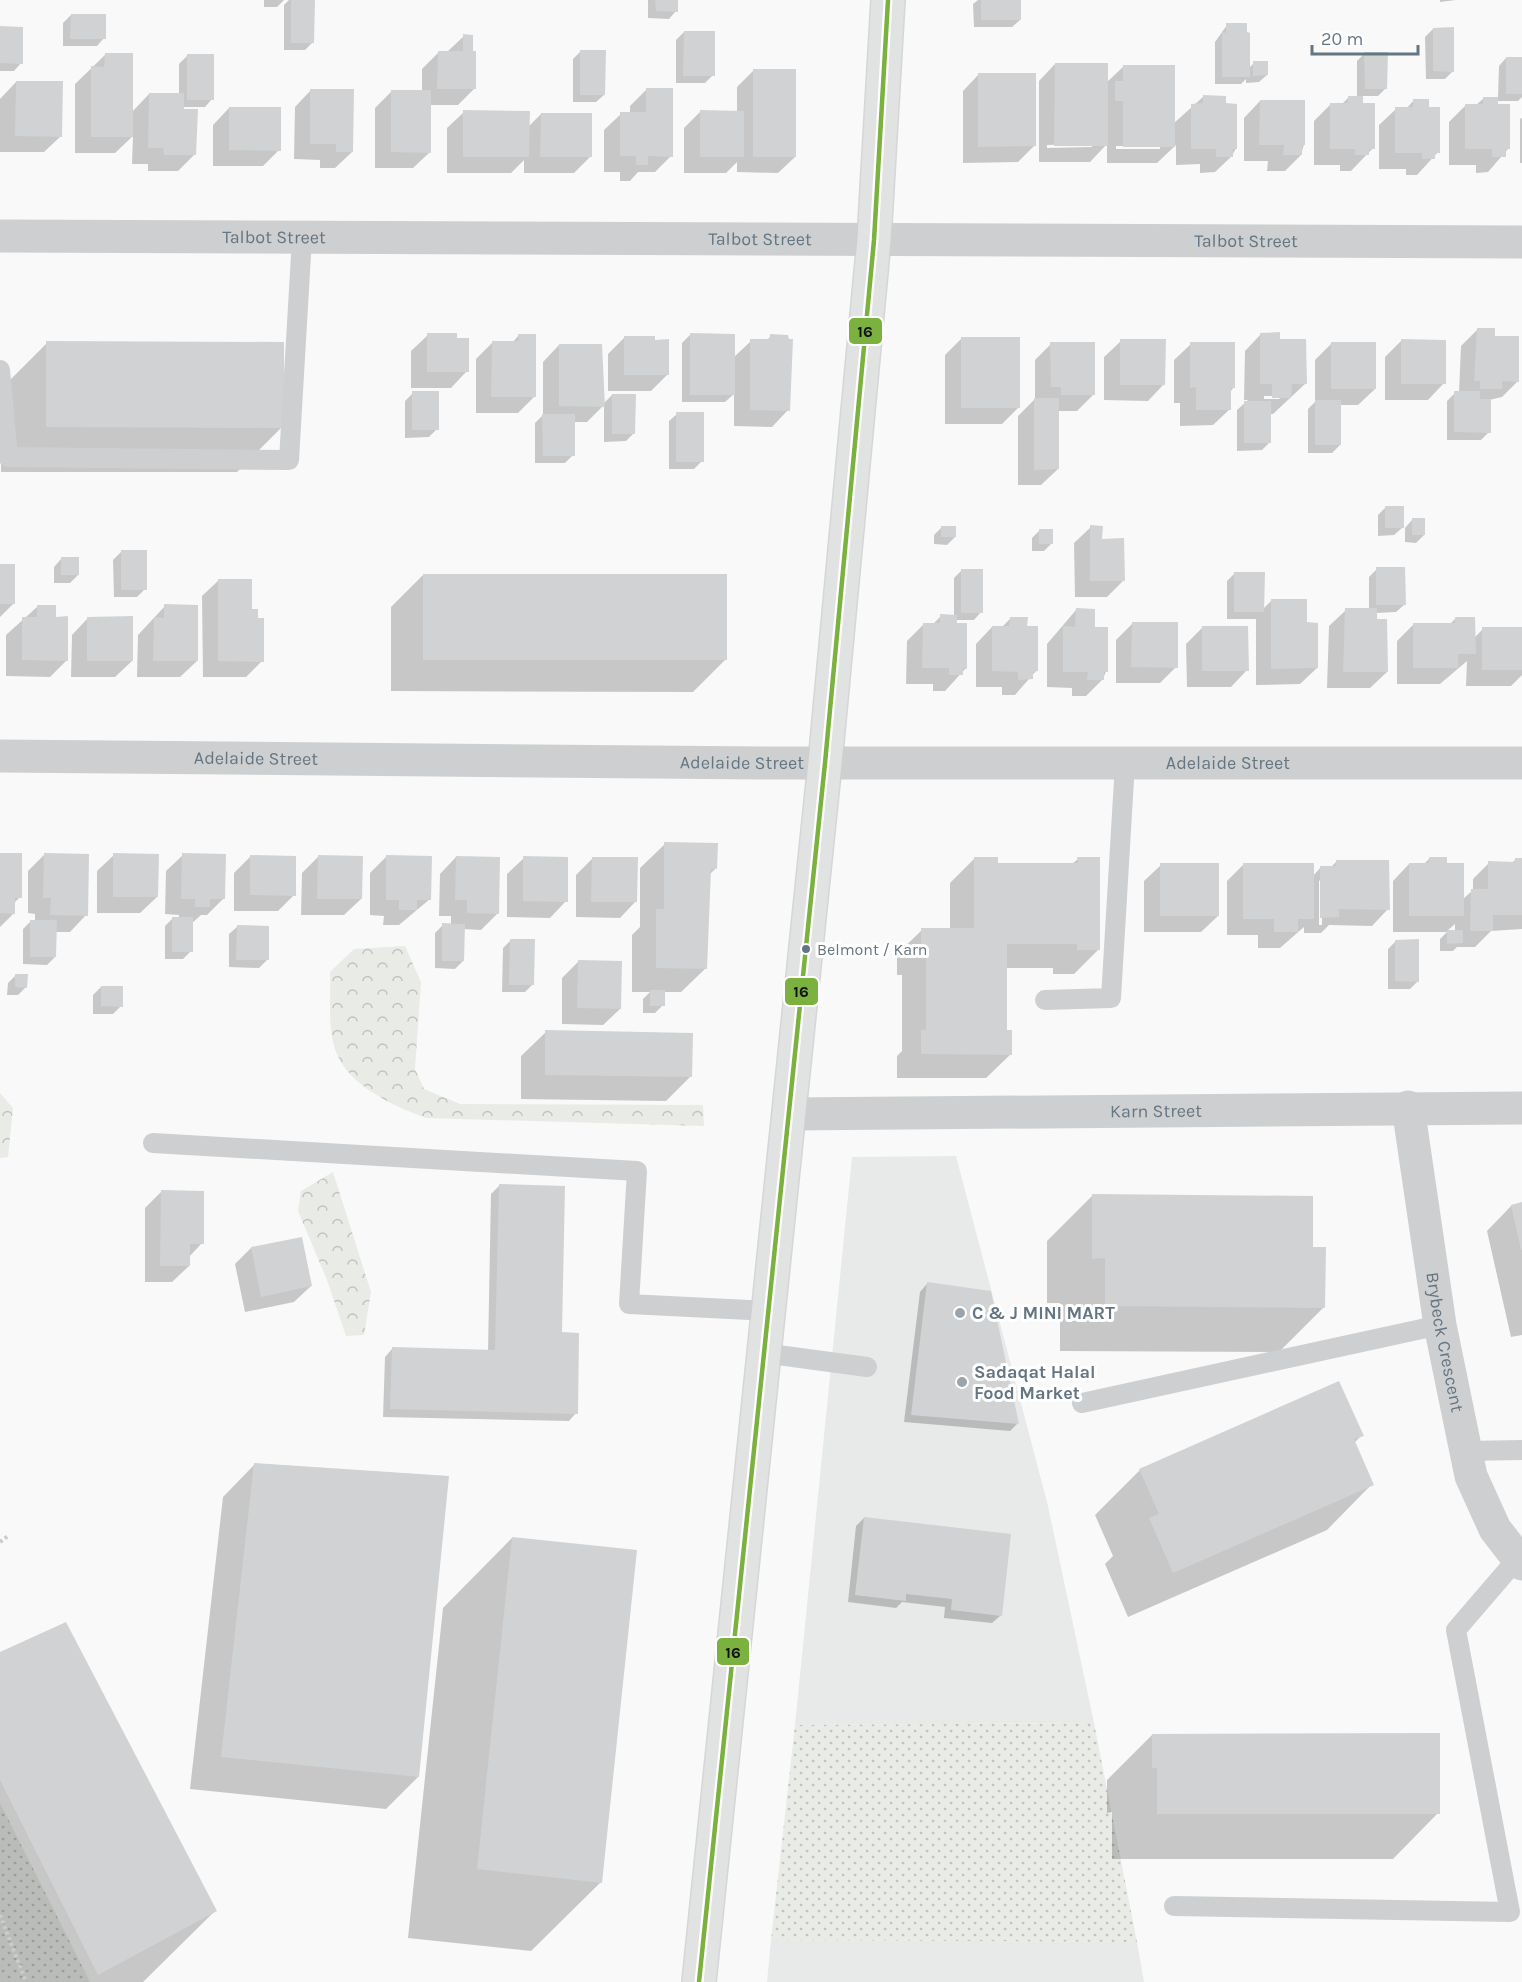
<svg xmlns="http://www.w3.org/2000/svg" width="1522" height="1982" viewBox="0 0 1522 1982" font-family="Karla,sans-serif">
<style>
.built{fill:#e8e9e9}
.grass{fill:url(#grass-dots)}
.forest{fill:url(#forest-crowns)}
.shadow{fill:#0003;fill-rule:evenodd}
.building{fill:#d0d2d3}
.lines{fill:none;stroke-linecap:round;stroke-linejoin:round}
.secondary-casing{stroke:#d5d6d7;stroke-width:36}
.path{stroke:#cbcccd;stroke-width:4;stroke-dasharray:3 3;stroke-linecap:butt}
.lane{stroke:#cecfd0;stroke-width:20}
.street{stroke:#cecfd0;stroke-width:33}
.secondary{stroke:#e1e2e2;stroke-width:33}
.bus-1-casing{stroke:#fff;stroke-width:9}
.bus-1{stroke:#7ab13f;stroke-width:4.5}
.bus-dot{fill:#657683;stroke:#fff;stroke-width:2}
.poi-dot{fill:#99a4ac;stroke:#fff;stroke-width:2}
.labels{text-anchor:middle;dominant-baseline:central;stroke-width:6;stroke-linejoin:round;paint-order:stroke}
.bus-label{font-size:16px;fill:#657683;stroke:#fff;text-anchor:start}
.street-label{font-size:18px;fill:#657683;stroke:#fff}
.poi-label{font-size:18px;font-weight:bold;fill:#657683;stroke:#fff;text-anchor:start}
.line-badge{stroke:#fff;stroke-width:2}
.pale-badge-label{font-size:16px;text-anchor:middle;font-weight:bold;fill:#111}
</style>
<defs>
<pattern id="grass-dots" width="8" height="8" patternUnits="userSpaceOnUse" patternTransform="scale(1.5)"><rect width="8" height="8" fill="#e8ebe6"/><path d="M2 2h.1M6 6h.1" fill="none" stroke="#c0c3c0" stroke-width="1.8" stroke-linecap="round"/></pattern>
<pattern id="forest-crowns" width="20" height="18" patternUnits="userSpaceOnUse" patternTransform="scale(1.5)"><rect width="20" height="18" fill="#e8ebe6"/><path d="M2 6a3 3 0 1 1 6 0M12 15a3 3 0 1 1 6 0" fill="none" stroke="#c0c3c0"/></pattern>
</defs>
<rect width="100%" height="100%" fill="#f9f9f9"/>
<path class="built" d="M956,1156L1048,1506L1094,1723L795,1725L852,1157Z
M771,1940L1137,1942L1144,1982H767Z"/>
<path class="grass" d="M1094,1723L1137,1942L771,1940L795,1725Z
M0,1803L90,1982H0Z"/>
<path class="forest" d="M405,946L421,982L415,1069L424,1089L460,1104L703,1105L704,1126L426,1118C390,1104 342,1084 333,1042C328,1020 331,994 330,972L354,949Z
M0,1093L13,1108L8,1157L0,1158Z
M333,1172L371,1292L364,1335L346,1336L327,1280L298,1211L301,1191Z"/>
<path class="shadow" d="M264,0H284L277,7H264Z
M289,0H313V42L305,50H284V5Z
M648,0H676V11L669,19L648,18Z
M978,0H1020V20L1012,27H974L973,4Z
M1440,0H1456L1440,2Z
M71,15L104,38L97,46H63V23Z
M1227,25L1249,68L1254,63L1267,75L1259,82L1246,83V79L1241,84H1215V42Z
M0,28L21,63L14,71H0Z
M1433,29L1453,71L1445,79H1426L1425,37Z
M684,32L713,75L705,83H676V40Z
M464,36L475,88L458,105H430V152L413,168H375V108L392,91L422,92V69L439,52H447Z
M581,51L604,95L596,102H573V59Z
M1365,53L1386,88L1378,96H1361L1373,148L1351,171H1340V165H1314V121L1330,105H1341L1349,97H1357V61Z
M105,55L132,112L149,94H179V64L187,56L212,99L205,107H182L194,155L178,171H148V164H132L133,136L115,153H75V84Z
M1506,58H1522V97L1518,101H1497L1508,149L1488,172L1476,173V165H1449V122L1465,106L1476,105L1484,98H1498L1499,66Z
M1055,64L1106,83L1124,66L1174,123L1203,97L1236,148L1232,156L1215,172L1200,173V164L1176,165V145L1157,163H1107V144L1090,162H1039V81ZM1092,144V147L1047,148V145ZM1116,146H1160V149H1116Z
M754,70L795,157L778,173L737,172V162L726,173H684V128L700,112H737V87Z
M979,74L1034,146L1018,162L963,163V91Z
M16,82L61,136L44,152H0V99Z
M647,89L671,156L655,172H638L630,181H620V172H604V130L621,114H630V106Z
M311,90L352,152L335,168H320V160L294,159L295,107Z
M1414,100L1438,152L1417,175H1406V169H1379V125L1396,109H1406Z
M1260,101L1304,144L1301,155L1285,171H1267L1268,161H1244V118Z
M229,108L279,150L263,166H213V125Z
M464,112L528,127L541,114L590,157L574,173H524V160L511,173H447V128Z
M1522,118V163H1520V119Z
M1477,330L1493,338L1518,381L1502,397L1489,400V432L1481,440H1447V401L1455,393H1459L1461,346Z
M1261,334L1279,341L1305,384L1273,414H1270V442L1262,450L1237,451V410L1248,400H1244L1245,351ZM1264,396H1282L1279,399H1264Z
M428,335L467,371L451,388H411V351Z
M519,335L535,396L518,413H476V359L492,343H512Z
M690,335L733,358L751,341H766L771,336L792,341L788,410L772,427L734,426V394L725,402H682V343Z
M625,337L667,375L651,391H608V354Z
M962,338L1019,407L1002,424H945V355Z
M1121,341L1164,384L1148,401L1104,400V357Z
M1401,341L1444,383L1428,400H1385V357Z
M47,343L282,427L237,472H1L2,388Z
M1332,343L1375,389L1358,405H1340V445L1332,453H1308V409L1315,402V360Z
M1051,344L1094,394L1077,411H1058V469L1041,485H1018V416L1035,399V360Z
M1191,344L1234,387L1230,392V409L1213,425L1180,426V403H1174V360Z
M559,345L603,404L612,395L634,433L626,441L604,442V405L587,422H573V455L565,463H535V423L543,415V362Z
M413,393L437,429L429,437L405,438V401Z
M677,414L702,461L694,469H669V421Z
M1386,507L1402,528L1394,535L1378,536V515Z
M1412,520L1424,535L1416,543L1405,542V528Z
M942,527L955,537L947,545L934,544V535Z
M1091,527L1123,581L1107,597H1075L1074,543Z
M1040,530L1052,543L1044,551H1032V538Z
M121,552L145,589L137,597H114L113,560Z
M61,559L78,575L70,583H54V567Z
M0,566L14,603L0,617Z
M1377,569L1404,605L1396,612L1376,613L1387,672L1370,688H1327L1329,626L1346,610H1369V577Z
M962,570L981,612L974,620H956L966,668L945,691H933V684H906L907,641L923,625H932L941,616H954V578Z
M1235,573L1263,609L1272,600L1305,624L1317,668L1300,684L1256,685V619H1227V581Z
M423,575L726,659L693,692L391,691V607Z
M219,580L251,611L262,661L246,677H203L202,596Z
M165,606L197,661L180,677H137L138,635Z
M37,607L54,619L67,660L50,677L6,676V635Z
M1076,610L1094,628L1106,671L1103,679L1086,696H1072V688L1047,687V644Z
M88,618L132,661L115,677H71L72,635Z
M1456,618L1474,638L1483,629H1522V675L1511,686H1466L1467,661L1440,684H1397V641L1414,624H1450Z
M1010,619L1026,627L1036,671L1015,695H1002V687H976V644L992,627H1002Z
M1132,624L1176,667L1160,683H1116V640Z
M1203,627L1247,670L1231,687H1187L1186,644Z
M665,844L716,868L709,875L706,968L681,992H664L663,1005L655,1013H643V999L650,992H632V935L640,927V868Z
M45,854L86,915L70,932H55V957L47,965L23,964V929L31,921H35V914L28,913V871Z
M0,855L20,897L14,903V913L0,927Z
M114,855L157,897L140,913H97V871Z
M183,855L224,898L207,915H201L191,924V951L183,959H165V926L173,918H179V915L165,914L166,871Z
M387,856L430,899L399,925H383L384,916L370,915V873Z
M250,857L294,895L278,911H234V873Z
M318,857L361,899L344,915H301L302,873Z
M456,857L498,913L481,930L463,929V961L455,969L435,968V933L443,925H451V916H439L440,874Z
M524,858L566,901L550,918L507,917V874Z
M593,858L636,901L620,918L576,917V875Z
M975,858L996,864H1072L1078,859L1099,949L1074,974H1053V968H1006V1032L1011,1054L986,1078H897V1056L902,1051V975H897V954L922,930L950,929V883Z
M1429,859L1445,864L1463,899L1473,890V879L1489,863H1512L1516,859H1522V929L1491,931L1475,947H1457L1453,951H1440V939L1447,932H1393V881L1409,864L1423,865ZM1455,924V931H1447Z
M1337,861L1388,909L1372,926L1329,925L1321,933H1304V927L1280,948H1258V935H1227V881L1244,864L1313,876L1321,867L1330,868ZM1322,878V925H1319V881Z
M1161,865L1218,916L1201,932H1144V881Z
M237,927L267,960L259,968L229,967V934Z
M511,940L533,984L525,992H502L503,948Z
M1396,941L1418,981L1410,989H1388V949Z
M578,962L620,1009L603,1025L562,1024V978Z
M16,975L26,987L18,995H7L8,983Z
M101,987L121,1006L113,1014H93V995Z
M546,1032L690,1077L666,1101L521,1099V1056Z
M499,1186L576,1413L569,1421L383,1417L385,1357L392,1349L488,1351L491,1194Z
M161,1192L202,1243L189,1257V1266L172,1282H145V1208Z
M1092,1196L1311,1249L1324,1307L1279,1352L1060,1351V1303H1047V1241Z
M1522,1204V1335L1511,1337L1487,1231L1511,1206Z
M251,1248L311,1286L294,1302L245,1312L235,1264Z
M927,1284L1018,1423L1010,1431L904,1422L920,1292Z
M1362,1435L1354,1443L1372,1484L1327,1530L1128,1617L1105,1564L1113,1556L1095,1515L1140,1470Z
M255,1464L418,1777L386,1809L190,1789L223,1497Z
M864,1518L1000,1616L992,1623L944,1618L945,1607L902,1602L896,1608L848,1602L856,1526Z
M512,1538L601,1882L531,1951L408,1938L443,1608Z
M0,1653L215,1911L143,1982H0Z
M1152,1735L1438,1813L1393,1859H1112V1812L1107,1813V1780Z"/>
<path class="building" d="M291,0H315L314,43H291Z
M655,0H678V12L656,11Z
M981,0H1021V20H981Z
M71,14H106V39H70Z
M1226,23H1247V32L1250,33V77H1222V32L1226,33Z
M0,26L23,27V64L0,63Z
M1454,27V72L1433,71V28Z
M684,31H715V76H683Z
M463,34L473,35V51H476V89H437L438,51H463Z
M580,50H606L605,95H580Z
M1364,52H1388L1387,89H1365Z
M105,53H133V137H91V66L104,67Z
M187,54H214V100H187Z
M1506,57H1522V94H1506Z
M1253,61H1268V75L1253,76Z
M1055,63H1108V146H1054Z
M1123,65H1175V147H1123V101H1115V81H1123Z
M753,69H796V157H753Z
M978,73H1036V146L978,147Z
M16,81H63L62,137L15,136Z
M646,88H673V157L648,156V165H636V156H620V112H646Z
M310,89H354L353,152H336V144H310Z
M391,90H431V153L391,152Z
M149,93H184V109H198L196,155H164L163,148H148Z
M1203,95L1226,96V103L1237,104V149H1233V157H1216V149H1191V104L1203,103Z
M1348,96H1363V103H1375V149H1369V155H1355V149H1330V103H1348Z
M1483,97H1498V104H1510V149H1506V157H1492V149H1465V104H1483Z
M1413,99H1429V107H1440V153H1435V159H1422V153H1395V107H1413Z
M1260,100H1305V145H1302V155H1283L1284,145H1259Z
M229,107H281V151L229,150Z
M463,110L530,111L529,157H463Z
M700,110L744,111V157H700Z
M541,113H592V157H540Z
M1477,328H1495V336H1519V382L1502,381V389H1480V381H1474Z
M1280,332V339H1306L1307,384H1292L1291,398H1272V384H1260V333Z
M427,333H457V338H469V372H427Z
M690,333L735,334V395H690Z
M518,334H536V397H491L492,341H519Z
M770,334L788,335L789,339H793L790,411L750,410V339H770Z
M624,336H655V340L669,339V375H624Z
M961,337H1020V408H961Z
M1120,339H1166L1165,385H1120Z
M1401,339L1446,340V384H1401Z
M46,341L284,342V428L46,427Z
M1050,342H1095V395H1061V387H1051Z
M1190,342H1235V388H1231V410H1196V387L1190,388Z
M1331,342H1376V389H1331Z
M559,344H602L605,407L559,406Z
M412,391H439V430H412Z
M1454,391H1480V399H1491V433L1454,432Z
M612,394H636L635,434H612Z
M1034,398H1059V469L1034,470Z
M1315,400H1341V445H1315Z
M1244,401H1271V443H1244Z
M676,412H704V462H676Z
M542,414H575V456H543Z
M1385,506H1404V528H1385Z
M1412,518H1425V535H1412Z
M1090,525L1103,526L1102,539L1124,538L1125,581H1090Z
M941,526H956V537H941Z
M1039,529H1053V544H1039Z
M121,550H147V590H121Z
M61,557H79V575H61Z
M0,564H15V604H0Z
M1376,567H1405L1406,605H1376Z
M961,569H983V613H961Z
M1234,572H1265L1264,612H1234Z
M423,574H727V660H423Z
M218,579H252V609H258V618H264V662L218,661Z
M1271,599H1307V622L1318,623V668L1271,669Z
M164,604L198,605V661H153L154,617L164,618Z
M37,605H56V617L68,616V661L22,660V617H37Z
M1076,608L1095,609V627H1108V672H1104V680H1087L1088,672H1063V626L1075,627Z
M1345,608H1377V619H1387L1388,672H1343Z
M940,614L957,615V623H967V669L963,668V675H949V668H922L923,623H940Z
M133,616V661H87V617Z
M1010,617H1028L1027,626H1038V671L1033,672V679L1018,680V672L992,671V626H1009Z
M1455,617H1475L1476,654H1458V668H1413V623H1455Z
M1132,622H1178V668L1131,667Z
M1202,626H1248L1249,671H1202Z
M1482,627H1522V670H1482Z
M664,842L718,843L717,869H711L707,969L656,968V909H664Z
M0,853H22V898H15V914L0,913Z
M44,853L89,854L88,916L50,915L51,898H43Z
M113,853L159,854L158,897H113Z
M182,853L226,854L225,899H210V907H195V899H181Z
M250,855L296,856V896L250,895Z
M318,855L363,856L362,899H317Z
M386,855L432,856L431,900H417V910H399V900H386Z
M456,856L500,857L499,914L467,913V900H455Z
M523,856L568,857V902L523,901Z
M592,857H638L637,902H591Z
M974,857H998V863H1078L1077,857H1100V950H1077V944H1007V1030H1012V1055L921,1054V1030H926V951H921V928H974Z
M1429,857H1447V863H1464V916H1409V863H1429Z
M1515,858H1522V915H1493V931H1470L1471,889H1488V861L1515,862Z
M1336,860H1389L1390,910L1339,909V917L1320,918V866H1336Z
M1160,863H1219V916H1160Z
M1243,863H1314V919H1298V932H1274V919H1243Z
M172,917H193V952H172Z
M30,920H57L56,957H30Z
M442,923L465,924L464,961H442Z
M237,925L269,926V960H236Z
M1447,930H1463V943L1447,944Z
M510,939H535L534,985H509Z
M1419,939V982L1395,981V940Z
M578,960L622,961L621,1009L577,1008Z
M15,974H28L27,988L15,987Z
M101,986H123V1007L101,1006Z
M650,990H665V1006H650Z
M545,1030L693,1033L692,1077L545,1075Z
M499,1184L565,1186L562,1332L579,1333L578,1414L390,1409L392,1347L495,1350Z
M161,1190L204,1191V1244H190V1266H160Z
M1092,1194L1313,1196V1247H1326L1325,1308L1105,1306V1258L1092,1259Z
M1522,1202V1250H1521L1511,1205Z
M302,1237L312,1286L261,1297L251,1247Z
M927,1282L991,1291L1019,1424L911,1415Z
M1339,1381L1364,1436L1354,1439L1374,1485L1173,1573L1149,1518L1159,1514L1139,1469Z
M254,1463L449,1476L419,1777L221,1757Z
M864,1517L1011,1534L1002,1616L951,1610L952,1599L906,1594V1601L855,1595Z
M512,1537L637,1550L602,1883L477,1869Z
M66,1622L217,1911L98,1975L0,1780V1652Z
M1440,1733V1814H1157V1768H1152V1734Z"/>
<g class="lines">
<defs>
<path id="secondary" d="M699,1982L825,763L874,240L888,0"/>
</defs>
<use href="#secondary" class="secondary-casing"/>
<path class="path" d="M0,1542L9,1535
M0,1915L26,1982"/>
<path class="lane" d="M0,370L8,457L289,460L302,238
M1045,1000L1111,998L1125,763
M153,1143L637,1171L629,1304L767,1311
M763,1353L867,1367
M1082,1403L1440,1325
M1466,1451L1522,1450
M1174,1906L1510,1912L1456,1630L1517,1559"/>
<g class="street">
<path id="s1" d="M0,236L1522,242"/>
<path id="s2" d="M0,756L765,763H1522"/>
<path id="s3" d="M1408,1107L1440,1325L1471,1476L1495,1529L1522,1564"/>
<path id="s4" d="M788,1114L1522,1108"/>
</g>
<use href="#secondary" class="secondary"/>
<defs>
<path id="bus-1" d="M699,1982L825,763L874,240L888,0"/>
</defs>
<use href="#bus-1" class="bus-1-casing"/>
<use href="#bus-1" class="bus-1"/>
</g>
<circle class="bus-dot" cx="806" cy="949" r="5"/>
<g class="poi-dot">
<circle cx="960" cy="1313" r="6"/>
<circle cx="962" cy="1382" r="6"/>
</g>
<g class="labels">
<g class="bus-label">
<text x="817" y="949">Belmont / Karn</text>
</g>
<g class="street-label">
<text stroke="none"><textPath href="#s1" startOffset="274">Talbot Street</textPath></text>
<text stroke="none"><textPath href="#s1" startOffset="760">Talbot Street</textPath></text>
<text stroke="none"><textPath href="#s1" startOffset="1246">Talbot Street</textPath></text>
<text stroke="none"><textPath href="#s2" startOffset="256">Adelaide Street</textPath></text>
<text stroke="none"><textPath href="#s2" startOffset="742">Adelaide Street</textPath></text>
<text stroke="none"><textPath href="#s2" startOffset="1228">Adelaide Street</textPath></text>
<text stroke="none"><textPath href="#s4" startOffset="368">Karn Street</textPath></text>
<text stroke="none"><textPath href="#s3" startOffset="238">Brybeck Crescent</textPath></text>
</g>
<g class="poi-label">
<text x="972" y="1313">C &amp; J MINI MART</text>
<text x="974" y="1372">Sadaqat Halal<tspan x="974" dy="21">Food Market</tspan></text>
</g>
</g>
<g class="line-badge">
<rect x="848" y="317" width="35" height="28" rx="6" fill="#7ab13f"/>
<rect x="784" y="977" width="35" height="29" rx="6" fill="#7ab13f"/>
<rect x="716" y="1637" width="34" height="29" rx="6" fill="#7ab13f"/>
</g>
<g class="pale-badge-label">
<text x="865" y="337">16</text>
<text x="801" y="997">16</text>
<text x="733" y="1658">16</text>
</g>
<path d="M1312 45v9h106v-9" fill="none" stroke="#657683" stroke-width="3"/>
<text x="1321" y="45" font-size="18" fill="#657683" stroke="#ffffff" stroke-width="4.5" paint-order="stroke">20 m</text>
</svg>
